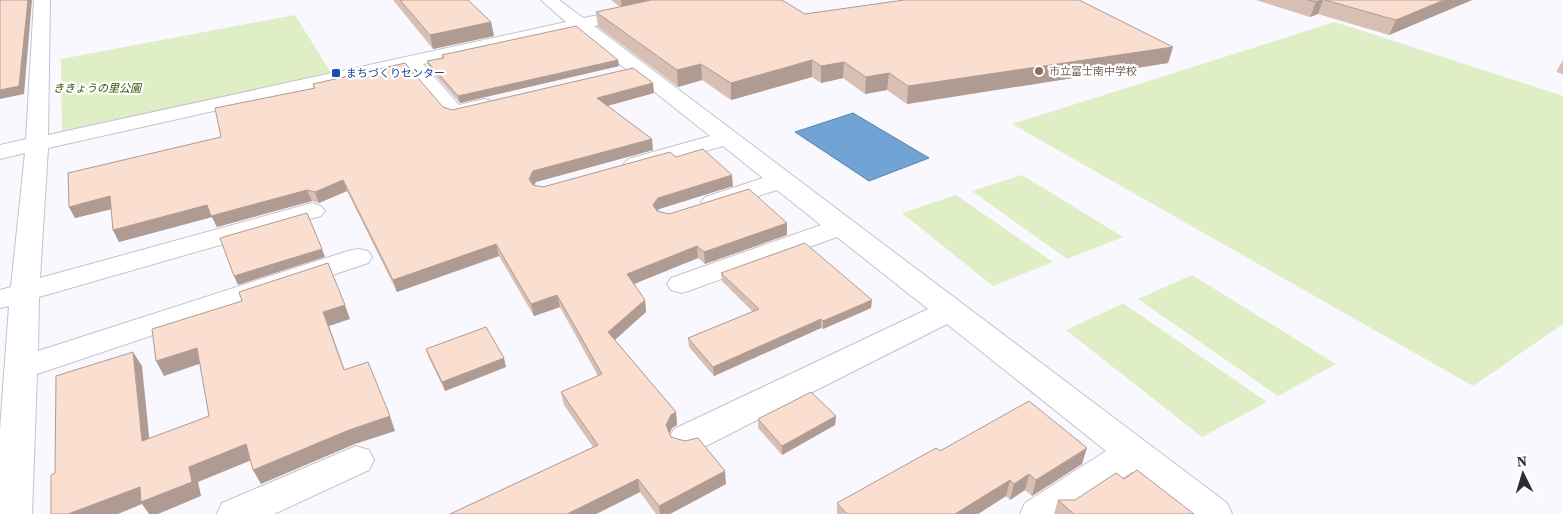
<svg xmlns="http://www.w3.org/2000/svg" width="1563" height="514" viewBox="0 0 1563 514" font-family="'Source Serif 4','Noto Sans JP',serif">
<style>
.green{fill:#dfeec5}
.water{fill:#71a4d5;stroke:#5d80a4}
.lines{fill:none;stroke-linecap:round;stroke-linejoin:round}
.minor-casing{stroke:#c5c2d0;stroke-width:2}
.minor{fill:#fff;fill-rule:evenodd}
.wall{fill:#d7bfb3}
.shaded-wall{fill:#af9b92}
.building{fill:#faded0;stroke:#af9b92}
.education-dot{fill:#8d6e63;stroke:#fff;stroke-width:2}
.transit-dot{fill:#1a4fb4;stroke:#fff;stroke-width:2}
.labels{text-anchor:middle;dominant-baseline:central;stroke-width:4.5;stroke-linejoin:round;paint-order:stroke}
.far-education-label{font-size:11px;fill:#785e54;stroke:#fff;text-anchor:start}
.far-transit-label{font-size:11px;fill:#164399;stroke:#fff;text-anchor:start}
.far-park-label{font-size:11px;font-style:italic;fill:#394c00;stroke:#fff}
</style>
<rect width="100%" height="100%" fill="#f9f8fe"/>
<path class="green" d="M295,15L331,73L62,131L61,59Z
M1335,22L1563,96V324L1473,386L1012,124Z
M1022,175L1123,237L1067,259L972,191Z
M956,195L1053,262L993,286L902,213Z
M1192,275L1336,364L1278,396L1138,299Z
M1124,303V304L1267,402L1202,437L1066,330Z"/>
<path class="water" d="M853,113L929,158L869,181L795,132Z"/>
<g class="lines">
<defs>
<path id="minor" d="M34,0H50L48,135L566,22L541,0H559L583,18L594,16L600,17L603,21L600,25L594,26L1227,503L1232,514H1185L1132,472L1069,514H1020L1025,503L1106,451L947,324L700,449L687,452L674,449L669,439L674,429L928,309L837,237L691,290L681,293L671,290L667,284L671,278L821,225L777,190L714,210L705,207L701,202L705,197L763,178L723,146L636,171L628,169L624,164L628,159L710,136L577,30L423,64L459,105L485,99L492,101L495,105L492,109L454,118L447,116L406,68L48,148L40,278L312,203L321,206L325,211L321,216L39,297L38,351L348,251L358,249L368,251L372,257L368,263L37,374L32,514H0V430L9,306L0,308V290L11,287L25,153L0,159V145L26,139Z
M356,446L369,450L374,460L369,470L274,514H217L222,503Z"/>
</defs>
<use href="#minor" class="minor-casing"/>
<use href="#minor" class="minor"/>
</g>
<path class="wall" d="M393,0H468L491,22L494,36L433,49Z
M611,0H782L805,14L1173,47L1168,63L907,104L887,90L865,94L843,78L821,83L812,77L731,100L702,80L678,87L598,27L596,12L620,7Z
M1256,0H1472L1389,35L1318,14L1310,17Z
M442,55L618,60L619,66L460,103L429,68L427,61L442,58Z
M1563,60V74L1556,72Z
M313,84L443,107L452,110L654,93L608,106L653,150L536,182L534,185L543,187L676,157L733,186L659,209L658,211L669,214L787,223V235L705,264L698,258L634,284L645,300L646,312L615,340L676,412L677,425L672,428L670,434L671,437L726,484L670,514H656L640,492L596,514H450L593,447L564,405L561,392L598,376L560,307L534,316L499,256L397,292L347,191L319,203L312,201L217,227L212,217L119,242L113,230L111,209L75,218L69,207L221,137L314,88Z
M721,273L871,308L823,329L821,328L714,376L689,347L688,338L753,312L722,281Z
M426,349L506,367L445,391L429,358Z
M836,416L835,425L782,455L758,428V419Z
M940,451L1082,464L1032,496L1025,490L1010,500L1006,496L978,514H837V503Z
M1124,479L1194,514H1054L1058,500H1075Z"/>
<path class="shaded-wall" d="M28,0H32L24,94L0,99V90Z
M621,0H659L622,8Z
M1323,0L1318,14L1310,17L1316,2Z
M1444,0H1472L1389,35L1396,20Z
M491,22L494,36L433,49L430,35Z
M1173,47L1168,63L907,104L908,86Z
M618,60L619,66L460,103L458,96Z
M812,60V77L731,100V83Z
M844,62L843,78L821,83V66Z
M701,64L702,80L678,87L677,70Z
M889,73L887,90L865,94L866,77Z
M653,83L654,93L599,108L597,98Z
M652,139L653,150L536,182L531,190L529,179L533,171Z
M732,175L733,186L659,209L654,216L653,205L658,198Z
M343,180L347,191L319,203L315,192Z
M307,190L312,201L217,227L212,217L119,242L113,230L207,205Z
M110,196L116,208L75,218L69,207Z
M787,223V235L705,264L704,252Z
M496,244L499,256L397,292L393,280Z
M697,246L698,258L629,286L627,274Z
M322,249L325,257L238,285L234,276Z
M557,295L560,307L534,316L531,304Z
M645,300L646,312L610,344L608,332Z
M872,300L871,308L823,329V321Z
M345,305L350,319L329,326L350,384L323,312Z
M821,319V328L714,376L713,367Z
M197,348L205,362L164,376L156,361Z
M133,352L142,366L151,456L142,441Z
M504,358L506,367L445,391L442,382Z
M676,412L677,425L672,428L667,438L666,425L671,415Z
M390,416L395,431L355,444L261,484L253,470L349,430Z
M836,416L835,425L782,455V446Z
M246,444L254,459L198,482L201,496L158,514H149L142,504L118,514H68Z
M1087,448L1082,464L1032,496L1036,480Z
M725,471L726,484L670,514H660L659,506Z
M1029,474L1025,490L1010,500L1014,484Z
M638,479L640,492L596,514H567Z
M1010,480L1006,496L978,514H955Z"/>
<path class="building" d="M0,0H28L19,86L0,90Z
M400,0H468L491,22L430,35Z
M651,0H782L805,14L904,0H1079L1173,47L908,86L889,73L866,77L844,62L821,66L812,60L731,83L701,64L677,70L596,12Z
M1308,0H1322L1316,2Z
M1325,0H1444L1396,20Z
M576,26L618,60L458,96L427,61L444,58L442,55Z
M405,63L443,107L452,110L633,68L653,83L597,98L652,139L533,171L529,179L533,185L543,187L670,152L676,157L703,149L732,175L658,198L653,205L657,211L669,214L749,189L787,223L704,252L697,246L627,274L645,300L608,332L676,412L671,415L666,425L671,437L685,441L698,438L725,471L659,506L638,479L567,514H450L598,445L561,392L602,374L557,295L531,304L496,244L393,280L343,180L315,192L307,190L211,216L207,205L113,230L110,196L69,207L68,173L221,137L215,108L315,88L313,84Z
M307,213L322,249L234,276L220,238Z
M805,243L872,300L823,321L821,319L713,367L688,338L759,309L721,273Z
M328,263L345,305L323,312L344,370L368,362L390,416L349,430L253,470L246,444L189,467L192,482L141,502L140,487L68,514H51V475L55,473L56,376L133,352L142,441L204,418L209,416L197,348L156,361L152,329L242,301L239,292Z
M486,327L504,358L442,382L426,349Z
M811,392L836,416L782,446L758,419Z
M1029,401L1087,448L1036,480L1029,474L1014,484L1010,480L955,514H847L837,503L936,448L940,451Z
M1137,470L1194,514H1074L1058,500H1075L1116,473L1124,479Z"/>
<circle class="education-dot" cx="1039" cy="71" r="5"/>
<rect class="transit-dot" x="331" y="68" width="10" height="10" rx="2.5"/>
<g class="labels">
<g class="far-education-label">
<text x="1049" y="71">市立富士南中学校</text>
</g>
<g class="far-transit-label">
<text x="346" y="73">まちづくりセンター</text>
</g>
<g class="far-park-label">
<text x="97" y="88">ききょうの里公園</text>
</g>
</g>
<g transform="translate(1523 474) rotate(355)" stroke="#ffffff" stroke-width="4" paint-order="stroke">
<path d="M0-4L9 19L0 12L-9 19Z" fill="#2e2d32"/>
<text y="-8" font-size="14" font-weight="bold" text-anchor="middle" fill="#2e2d32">N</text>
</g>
</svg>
